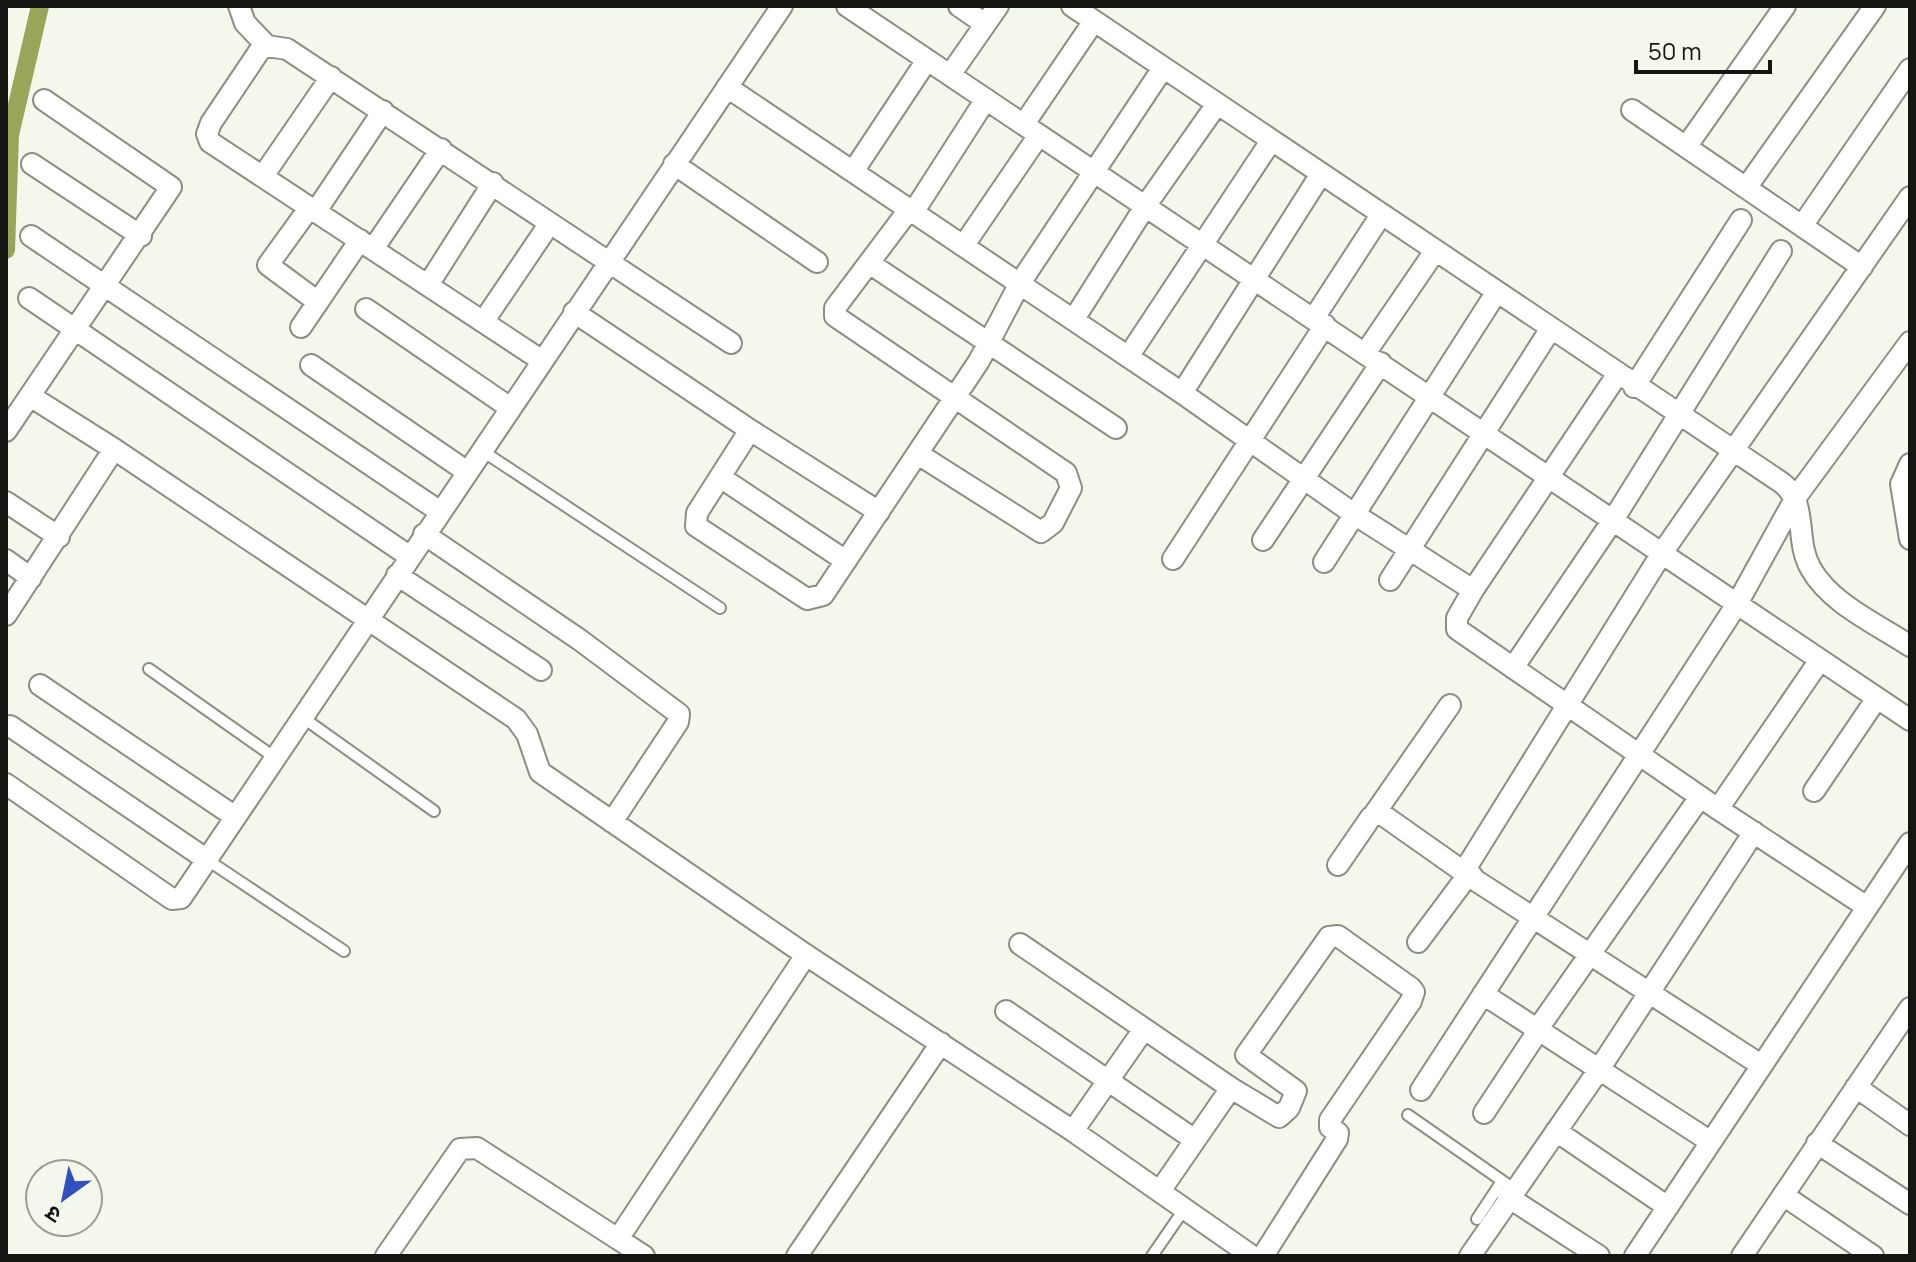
<svg xmlns="http://www.w3.org/2000/svg" width="1916" height="1262" viewBox="0 0 1916 1262" font-family="Manrope,'Noto Sans Devanagari',sans-serif">
<style>
.lines{fill:none;stroke-linecap:round;stroke-linejoin:round}
.canal{stroke:#99a65a;stroke-width:18}
.lane-casing{stroke:#8c8e84;stroke-width:14}
.street-casing{stroke:#8c8e84;stroke-width:24}
.lane{stroke:#fff;stroke-width:10}
.street{stroke:#fff;stroke-width:20}
</style>
<rect width="100%" height="100%" fill="#f4f7ec"/>
<g class="lines">
<path class="canal" d="M6,250L10,135L40,6"/>
<defs>
<path id="lane" d="M481,450L720,608
M149,669L274,757
M302,717L434,811
M206,859L344,951
M1408,1115L1514,1189
M1477,1219L1502,1181
M1152,1256L1185,1208"/>
<path id="street" d="M239,6L245,23L267,46
M847,6L1910,720
M959,6L985,24
M1072,6L1782,483C1809,504 1794,540 1811,569C1831,604 1877,624 1910,646
M950,75L998,6
M727,87L1182,393L1354,514L1473,590
M1632,110L1862,267
M1024,124L1094,21
M1686,147L1785,6
M32,164L141,236
M674,164L817,262
M854,170L927,60
M263,176L331,77
M1746,188L1875,6
M310,207L268,265L318,302
M316,211L383,111
M914,211L986,99
M905,215L835,308V316L1066,473L1071,488L1053,523L1041,532L918,454
M1802,226L1910,69
M31,236L439,511
M964,245L1039,135
M373,249L441,149
M869,263L1116,428
M428,285L493,183
M29,298L409,556
M366,309L509,407
M574,312L750,430L697,513L696,526L807,599L823,595L979,361L1020,283L1163,68
M1314,318L1381,215
M1074,319L1146,205L1217,104
M483,322L550,223
M301,327L360,240
M1366,352L1435,251
M1128,357L1271,141
M541,360L210,142L207,134L211,123L260,50L267,46L287,49L731,343
M311,365L466,471
M1617,375L1473,590L1457,618V629L1718,809L1867,907
M1634,387L1741,220
M1182,393L1321,174
M30,396L114,449L516,719L527,734L540,772L806,955L1073,1131L1252,1256
M750,430L879,512
M6,431L171,187L44,100
M1910,464L1901,484L1910,539
M720,477L846,561
M6,502L59,537
M424,534L580,640L679,714L678,722L612,822
M1263,540L1381,363
M1173,559L1325,325
M6,560L31,578
M1324,562L1496,293
M397,575L541,670
M1390,580L1550,330
M6,615L114,449
M1513,668L1613,520L1781,251
M40,685L234,816
M10,726L206,859
M6,784L172,899L181,898L782,6
M1814,791L1877,698
M1718,809L1820,660
M1375,813L1450,705
M1338,865L1371,817L1380,813L1468,875L1418,942
M1020,944L1231,1088L1279,1117L1289,1108L1296,1091L1246,1055L1329,937L1338,936L1411,988L1414,992L1411,1001L1330,1120V1127L1338,1133L1337,1139L1263,1256
M1483,994L1711,1142
M1006,1011L1195,1140
M1537,1030L1700,797
M1761,1065L1475,880L1466,868L1662,553L1910,197
M1856,1087L1910,1125
M1421,1090L1737,604L1796,497L1910,342
M1484,1113L1538,1031
M1073,1131L1144,1029
M1556,1131L1668,1207
M1817,1143L1910,1204
M1160,1191L1231,1088
M1783,1195L1873,1256
M1508,1197L1599,1256
M386,1256L460,1149L477,1148L618,1239
M644,1256L618,1239L806,955
M797,1256L941,1043
M1470,1256L1598,1071L1754,832
M1635,1256L1910,843
M1742,1256L1910,1008"/>
</defs>
<use href="#lane" class="lane-casing"/>
<use href="#street" class="street-casing"/>
<use href="#lane" class="lane"/>
<use href="#street" class="street"/>
</g>
<rect width="1916" height="1262" fill="none" stroke="#151612" stroke-width="16"/>
<g transform="translate(64 1198) rotate(213)"><circle r="38" fill="#f4f7ec" stroke="#9b9d95" stroke-width="2"/>
<path d="M0-6L14 30L0 20L-14 30Z" fill="#3150c0"/>
<text y="-12" font-size="22" font-weight="bold" text-anchor="middle" fill="#151612">उ</text>
</g>
<path d="M1636 60v12h134v-12" fill="none" stroke="#151612" stroke-width="4"/>
<text x="1648" y="60" font-size="24" fill="#151612" stroke="#f4f7ec" stroke-width="6" paint-order="stroke">50 m</text>
</svg>
